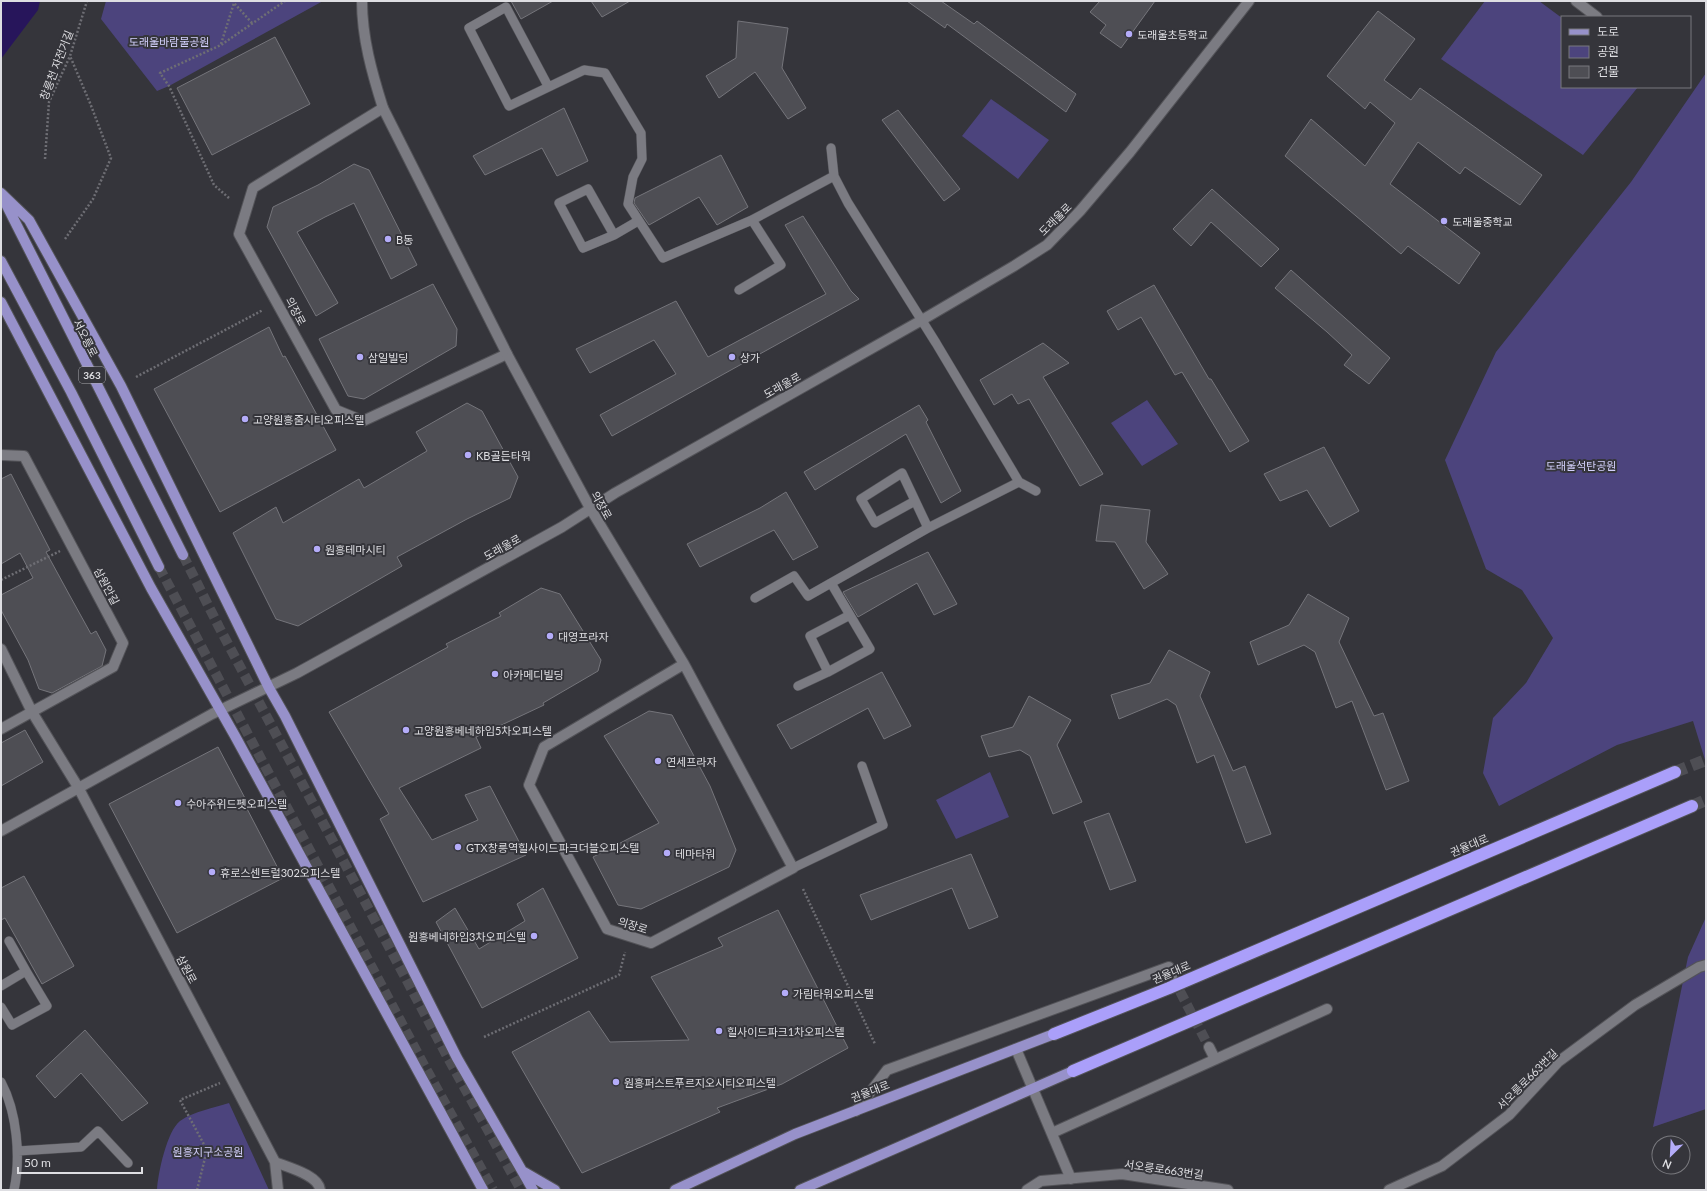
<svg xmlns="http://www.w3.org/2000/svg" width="1707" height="1191" viewBox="0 0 1707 1191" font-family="Lato,'Noto Sans KR',sans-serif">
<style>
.green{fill:#4c447d}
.water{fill:#27155b}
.building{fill:#4e4e54;stroke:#75757b}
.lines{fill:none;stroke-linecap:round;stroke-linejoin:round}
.street-tunnel{stroke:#4e4e54;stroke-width:10;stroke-dasharray:10 5;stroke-linecap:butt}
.primary-tunnel{stroke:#4e4e54;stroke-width:10;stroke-dasharray:10 5;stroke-linecap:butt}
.highway-tunnel{stroke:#4e4e54;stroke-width:12;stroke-dasharray:12 6;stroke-linecap:butt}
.lane-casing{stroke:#535358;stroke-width:10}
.street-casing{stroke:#535358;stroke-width:12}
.secondary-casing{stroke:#535358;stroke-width:12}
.primary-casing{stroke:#535358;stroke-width:12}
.highway-casing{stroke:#535358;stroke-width:14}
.path{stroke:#6e6e74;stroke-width:2.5;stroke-dasharray:2 2;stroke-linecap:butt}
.lane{stroke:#7b7b82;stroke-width:9}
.street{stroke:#7b7b82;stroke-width:10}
.secondary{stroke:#7b7b82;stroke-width:10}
.primary{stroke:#9791ca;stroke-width:10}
.highway{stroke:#aa9ffa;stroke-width:12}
.poi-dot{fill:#b4acf9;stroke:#35353b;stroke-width:1.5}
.labels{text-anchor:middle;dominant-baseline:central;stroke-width:4;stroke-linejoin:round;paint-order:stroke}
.shield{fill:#35353b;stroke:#ababb0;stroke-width:1}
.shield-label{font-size:10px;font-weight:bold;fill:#dedee2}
.poi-label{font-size:11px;fill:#dedee2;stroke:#35353b;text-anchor:start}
.park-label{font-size:11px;fill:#d3d0fb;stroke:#35353b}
.street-label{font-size:11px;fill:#dedee2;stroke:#35353b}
</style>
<rect width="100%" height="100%" fill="#35353b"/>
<path class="green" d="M106,1H323L169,86L157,91L101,19Z
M1485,1H1539L1562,18V87H1638L1583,155L1441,59Z
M1706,73V763L1693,721L1617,745L1499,806L1483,773L1493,718L1526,683L1553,638L1522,590L1486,569L1445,460L1496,352L1631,182Z
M991,99L1049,140L1018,179L962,136Z
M1147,400L1178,444L1142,466L1111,423Z
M990,772L1009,817L956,839L936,800Z
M1706,917V1109L1653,1127L1688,957Z
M229,1103L269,1190H157C158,1173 167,1131 180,1121C194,1111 214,1108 229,1103Z"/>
<path class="water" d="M1,1H40L38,10L1,59Z"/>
<path class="building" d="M511,1H553L521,19Z
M591,1H630L602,17Z
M907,1H941L974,24L977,21L1076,94L1066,112L947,24L945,28Z
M1100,1H1155L1121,48L1100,33L1106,25L1090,12Z
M1378,11L1415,39L1384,80L1411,100L1420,88L1542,175L1520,205L1465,167L1460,174L1418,142L1390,184L1480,253L1459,284L1408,246L1401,254L1285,156L1311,119L1365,166L1395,123L1370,102L1365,109L1327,76Z
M738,21L788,28L782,68L806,108L788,119L755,72L719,98L706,76L736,58Z
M275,37L310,104L212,155L177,88Z
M564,108L588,161L557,176L542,148L485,175L473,156Z
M898,110L960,189L944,201L882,120Z
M721,155L748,207L717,225L699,197L649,225L634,203L635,198Z
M354,164L369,170L417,265L391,279L354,203L325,217L297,232L338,303L316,316L267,227L273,207L318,185Z
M1212,189L1279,249L1261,267L1211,222L1191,246L1173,229Z
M803,216L851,291L859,299L612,436L600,415L676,374L654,340L590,373L576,349L676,301L708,357L826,294L785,225Z
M1291,270L1390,358L1369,384L1344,365L1352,355L1327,332L1275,288Z
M433,284L457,329L456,346L364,399L348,396L319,339Z
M1154,285L1209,379H1211L1249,441L1230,452L1182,372L1175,375L1141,317L1118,330L1107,311Z
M269,327L283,357L285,356L336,450L220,512L154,389Z
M1043,343L1069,363L1043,377L1103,474L1080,486L1029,399L1018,404L1012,394L994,405L980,380Z
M467,403L482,411L518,477L510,498L467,519L397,557L402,566L298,626L276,619L233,533L276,507L283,523L359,479L364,488L427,451L416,432Z
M919,405L928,420L926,422L961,491L941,503L906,434L815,490L804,472Z
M1324,447L1359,511L1330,527L1307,490L1280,501L1264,474Z
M11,474L50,550L46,552L70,596L91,634L96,631L106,650L102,666L52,693L39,689L28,660L1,610V595L33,578L20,553L1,564V479Z
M786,492L818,547L793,560L774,530L700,567L687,544L760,508Z
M1101,505L1150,510L1146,542L1168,574L1144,589L1115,542L1096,541Z
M928,552L957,604L934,615L917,583L858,617L843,592Z
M541,588L560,594L601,660L598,671L543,703L544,705L476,737L481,748L399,788L432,840L478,820L465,795L490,786L526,855L423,902L380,819L389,814L329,712L448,647L446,644L501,616L499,613Z
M1308,594L1349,618L1339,642L1374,716L1383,713L1409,781L1386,790L1352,701L1336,708L1315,652L1304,645L1258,665L1250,642L1289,625Z
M1169,650L1210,672L1200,696L1233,771L1245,766L1271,834L1246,843L1214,755L1197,763L1176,705L1167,699L1119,719L1111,695L1150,683Z
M882,672L911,726L884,739L868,708L791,749L777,725Z
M1029,696L1071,720L1057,745L1082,802L1053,814L1030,756L1020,750L989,757L981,736L1013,727Z
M649,711L672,715L710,786L736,850L729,867L641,909L618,905L593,857L659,823L604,736Z
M25,730L43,762L1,786V743Z
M218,747L247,802L244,803L283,878L177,933L109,804Z
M1109,813L1136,881L1110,890L1084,822Z
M971,854L998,917L969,929L952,888L871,920L860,895Z
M24,876L74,966L42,984L5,918L1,920V888Z
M543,888L578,958L482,1008L436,922L455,908L479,949L525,921L517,904Z
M778,910L848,1048L782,1084L717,1108L720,1112L582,1173L512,1052L589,1011L610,1042L689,1040L651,977L723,946L718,938Z
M85,1030L148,1103L122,1121L81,1073L55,1098L36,1076Z"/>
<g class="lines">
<path class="street-tunnel" d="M1173,978L1209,1047"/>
<path class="primary-tunnel" d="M183,555L219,627L447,1056L521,1190
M159,567L425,1067L493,1190"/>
<path class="highway-tunnel" d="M1675,772L1706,760
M1692,806L1706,800"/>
<defs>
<path id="lane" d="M548,86L506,7L469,28L509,106L584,70L605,73L641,133L642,159L633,177L628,204L663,258L752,220L834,176
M831,148L834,176L848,203L936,343L1019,482L1036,491
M614,235L588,189L559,203L583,248L614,235L638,221
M739,290L781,265L752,220
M915,501L875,523L861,499L902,473L928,528
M831,583L870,649L828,672L810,636L850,615
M755,598L794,576L808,596L928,528L1019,482
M798,686L828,672
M793,868L883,825L862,766
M9,941L26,971
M1,986L26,971L47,1006L12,1025L1,1007
M1,1082C17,1112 21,1157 14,1190
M18,1151L81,1147L98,1131L128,1163"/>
<path id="street" d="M1576,1L1597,17
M383,108L253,188L239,234L336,410L363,421L507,354
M1,455L24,456L123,643L113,667L1,729
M590,508L684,664L793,868L651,943L607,929L529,785L544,747L684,664
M1,649L32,712L78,787L275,1162L278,1190
M1209,1047L1215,1059
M1016,1049L1071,1179
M856,1111L887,1070L1169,967L1172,976
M1052,1133L1327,1009
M275,1162C287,1167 319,1175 320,1190
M1027,1190L1041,1181L1122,1174L1228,1190
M1389,1190L1442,1166L1509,1115L1558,1062L1635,1005L1699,967L1706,965"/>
<path id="secondary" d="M362,1C362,38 372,73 383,108L507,354L590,508
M1,831L212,714L297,673L562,527L615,493L922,320L1014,266L1047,245L1080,211L1130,152L1249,1"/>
<path id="primary" d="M1,193L29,220L121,386L269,688L285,716L457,1058L533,1190
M3,198L183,555
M1,261L71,392L159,567
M1,302L151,588L235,736L483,1190
M524,1172L555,1190
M675,1190L795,1134L1054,1034
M800,1190L1073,1071"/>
<path id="highway" d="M1054,1034L1169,988L1675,772
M1073,1071L1692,806"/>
</defs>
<use href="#lane" class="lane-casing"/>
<use href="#street" class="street-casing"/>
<use href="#secondary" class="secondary-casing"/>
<use href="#primary" class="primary-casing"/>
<use href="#highway" class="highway-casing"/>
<path class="path" d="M221,44L234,3L252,23
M45,159L49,102L70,56L87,1
M229,198L214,185L169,86L160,73L221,45L285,1
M65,239L93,199L111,158L90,103L70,56
M136,377L263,310
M1,580L60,551
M803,889L875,1044
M484,1037L619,975L625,952
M197,1190L207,1150L180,1100L220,1083"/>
<use href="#lane" class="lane"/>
<use href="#street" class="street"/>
<use href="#secondary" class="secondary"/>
<use href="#primary" class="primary"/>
<use href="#highway" class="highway"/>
</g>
<g class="poi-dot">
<circle cx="1129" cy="34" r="4"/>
<circle cx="1444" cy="221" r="4"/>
<circle cx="388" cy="239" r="4"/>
<circle cx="360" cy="357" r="4"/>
<circle cx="732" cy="357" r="4"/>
<circle cx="245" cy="419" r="4"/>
<circle cx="468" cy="455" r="4"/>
<circle cx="317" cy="549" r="4"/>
<circle cx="550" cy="636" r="4"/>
<circle cx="495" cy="674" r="4"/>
<circle cx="406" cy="730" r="4"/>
<circle cx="658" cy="761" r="4"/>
<circle cx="178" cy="803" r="4"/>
<circle cx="458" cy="847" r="4"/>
<circle cx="667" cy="853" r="4"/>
<circle cx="212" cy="872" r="4"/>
<circle cx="534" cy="936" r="4"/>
<circle cx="785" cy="993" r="4"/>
<circle cx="719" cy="1031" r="4"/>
<circle cx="616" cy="1082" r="4"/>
</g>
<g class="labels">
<rect class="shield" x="79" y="367" width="26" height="16" rx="3"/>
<g class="shield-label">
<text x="92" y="375">363</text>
</g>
<g class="poi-label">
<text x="1137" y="34">도래울초등학교</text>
<text x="1452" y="221">도래울중학교</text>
<text x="396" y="239">B동</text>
<text x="368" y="357">삼일빌딩</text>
<text x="740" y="357">상가</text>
<text x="253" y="419">고양원흥줌시티오피스텔</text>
<text x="476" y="455">KB골든타워</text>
<text x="325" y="549">원흥테마시티</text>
<text x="558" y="636">대영프라자</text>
<text x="503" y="674">아카메디빌딩</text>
<text x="414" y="730">고양원흥베네하임5차오피스텔</text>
<text x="666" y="761">연세프라자</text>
<text x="186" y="803">수아주위드펫오피스텔</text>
<text x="466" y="847">GTX창릉역힐사이드파크더블오피스텔</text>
<text x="675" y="853">테마타워</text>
<text x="220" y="872">휴로스센트럴302오피스텔</text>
<text x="526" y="936" text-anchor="end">원흥베네하임3차오피스텔</text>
<text x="793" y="993">가림타워오피스텔</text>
<text x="727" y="1031">힐사이드파크1차오피스텔</text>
<text x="624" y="1082">원흥퍼스트푸르지오시티오피스텔</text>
</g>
<g class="park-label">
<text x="169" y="41">도래울바람물공원</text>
<text x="1581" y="465">도래울석탄공원</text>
<text x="208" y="1151">원흥지구소공원</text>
</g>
<g class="street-label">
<text transform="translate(56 65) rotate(-69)">창릉천 자전거길</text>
<text transform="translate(1055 219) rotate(-45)">도래울로</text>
<text transform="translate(296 311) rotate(62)">의장로</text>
<text transform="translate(86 338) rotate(63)">서오릉로</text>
<text transform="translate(782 385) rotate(-29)">도래울로</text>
<text transform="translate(602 505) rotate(61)">의장로</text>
<text transform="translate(502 547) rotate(-29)">도래울로</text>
<text transform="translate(107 586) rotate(62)">삼원안길</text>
<text transform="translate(1469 845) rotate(-23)">권율대로</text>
<text transform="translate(633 925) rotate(17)">의장로</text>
<text transform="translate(187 969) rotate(62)">삼원로</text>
<text transform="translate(1171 972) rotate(-23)">권율대로</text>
<text transform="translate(1527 1079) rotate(-45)">서오릉로663번길</text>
<text transform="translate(870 1091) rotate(-21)">권율대로</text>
<text transform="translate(1164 1169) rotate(8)">서오릉로663번길</text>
</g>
</g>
<rect width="1707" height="1191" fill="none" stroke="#dedee2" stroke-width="4"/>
<rect x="1561" y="16" width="130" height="72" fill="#35353b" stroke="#79797e"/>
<rect x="1569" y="29" width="20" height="6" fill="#9791ca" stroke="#79797e"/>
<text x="1597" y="36" font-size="12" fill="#dedee2">도로</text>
<rect x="1569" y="46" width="20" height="12" fill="#4c447d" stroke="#79797e"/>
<text x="1597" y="56" font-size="12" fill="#dedee2">공원</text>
<rect x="1569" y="66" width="20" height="12" fill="#4e4e54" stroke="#79797e"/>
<text x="1597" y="76" font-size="12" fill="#dedee2">건물</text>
<g transform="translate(1671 1155) rotate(204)"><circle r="19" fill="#35353b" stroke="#79797e"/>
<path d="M0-3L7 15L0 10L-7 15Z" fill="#b4acf9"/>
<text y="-6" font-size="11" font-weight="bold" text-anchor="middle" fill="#dedee2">N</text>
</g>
<path d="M18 1167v6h124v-6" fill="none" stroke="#dedee2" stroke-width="2"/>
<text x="24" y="1167" font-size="12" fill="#dedee2" stroke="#35353b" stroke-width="3" paint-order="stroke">50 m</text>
</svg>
